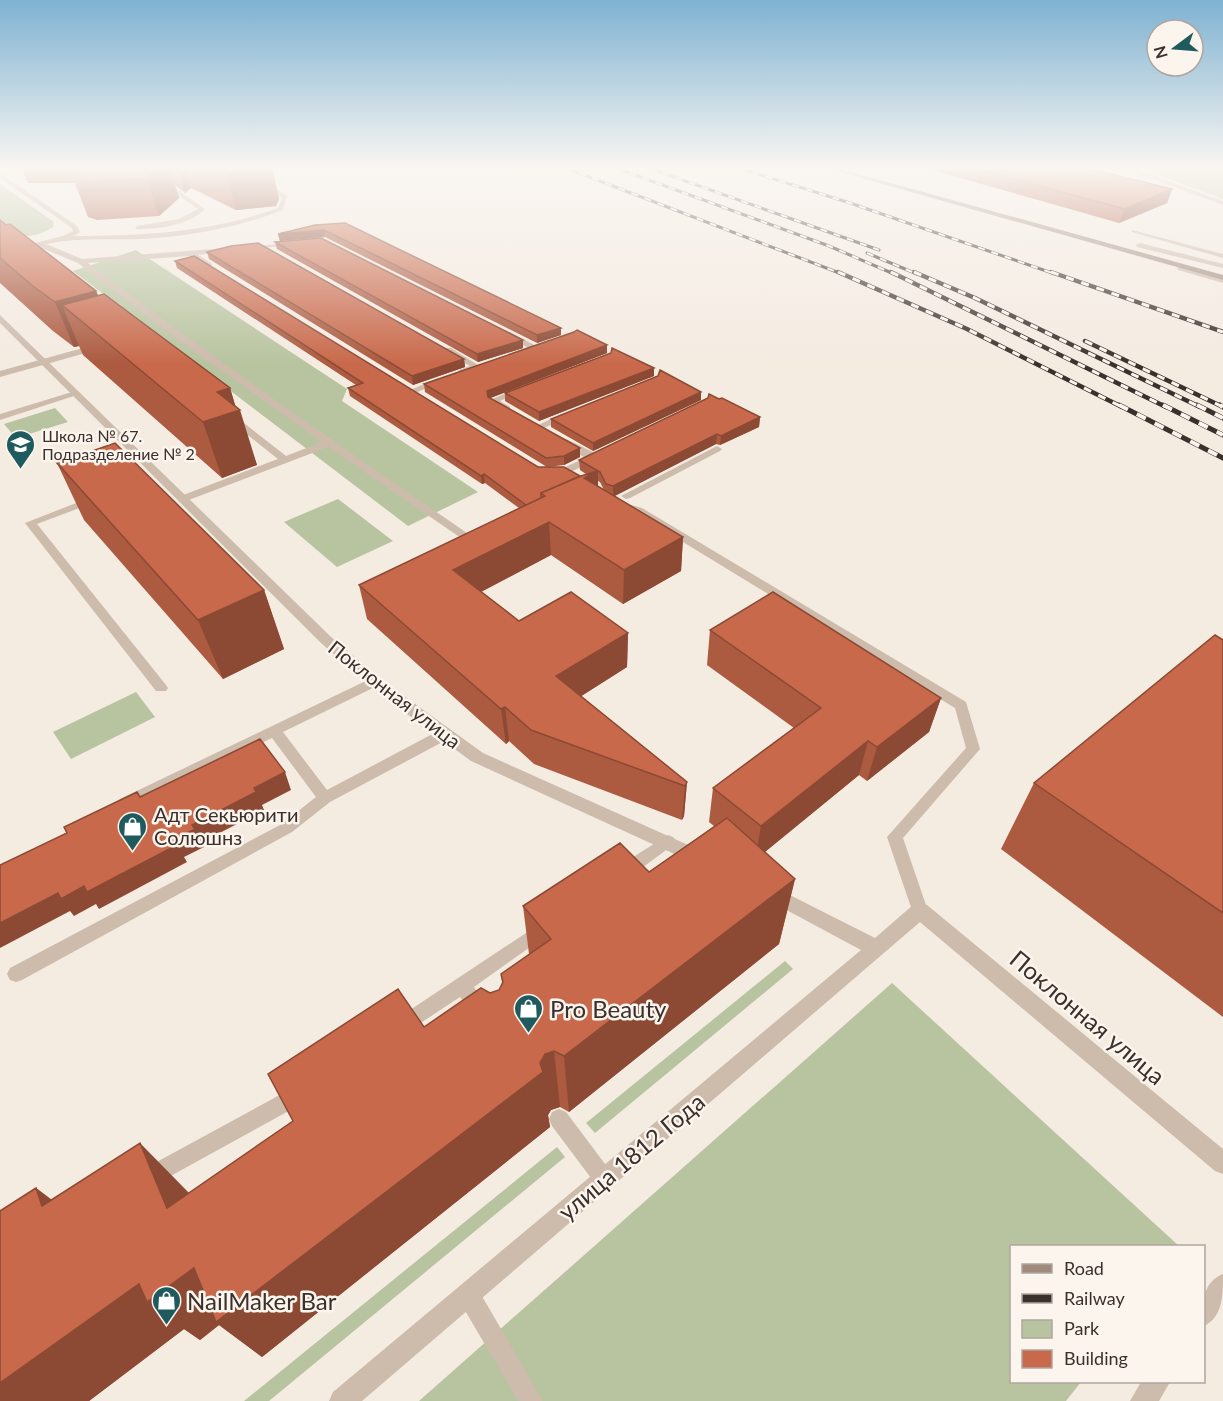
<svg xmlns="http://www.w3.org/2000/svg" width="1223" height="1401" viewBox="0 0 1223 1401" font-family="Lato,sans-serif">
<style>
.green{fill:#b8c4a0}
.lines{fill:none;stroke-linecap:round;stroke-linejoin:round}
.lane{fill:#cdbbac;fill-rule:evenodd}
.street{fill:#cdbbac;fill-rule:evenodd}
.secondary{fill:#a18a7d;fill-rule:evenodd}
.rail-far2-casing{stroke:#3b302b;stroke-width:3}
.rail-far1-casing{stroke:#3b302b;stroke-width:4.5}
.rail-casing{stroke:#3b302b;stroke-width:5}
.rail-far2{stroke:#fbf5ee;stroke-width:2;stroke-dasharray:7;stroke-linecap:butt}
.rail-far1{stroke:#fbf5ee;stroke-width:3;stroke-dasharray:8;stroke-linecap:butt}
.rail{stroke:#fbf5ee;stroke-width:4;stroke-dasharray:10;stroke-linecap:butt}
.wall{fill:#ac5a40;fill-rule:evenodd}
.shaded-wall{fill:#8c4a34}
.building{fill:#c8694b;stroke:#8c4a34;stroke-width:1.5}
.labels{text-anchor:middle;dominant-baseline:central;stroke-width:5;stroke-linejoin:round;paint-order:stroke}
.far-poi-label{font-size:16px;fill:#3b302b;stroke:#fbf5ee;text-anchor:start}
.street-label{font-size:20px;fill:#3b302b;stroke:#fbf5ee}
.poi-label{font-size:20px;fill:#3b302b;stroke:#fbf5ee;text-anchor:start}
.near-poi-label{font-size:24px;fill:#3b302b;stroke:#fbf5ee;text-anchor:start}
.near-street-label{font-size:24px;fill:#3b302b;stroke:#fbf5ee}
</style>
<rect width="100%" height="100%" fill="#f4ebe1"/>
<path class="green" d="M1139,168H1223V199Z
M0,184L54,222L53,227C30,241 20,237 0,222Z
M136,250L347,389L342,401L478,492L408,526L73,271Z
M55,408L68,422L16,438L4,424Z
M338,499L393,541L337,567L284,522Z
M136,692L155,717L71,759L53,732Z
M785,961L793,969L595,1133L586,1123Z
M892,983L1179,1246H1012V1382H1081L1066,1401H419Z
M557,1147L565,1157L269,1401H244Z"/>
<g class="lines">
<path class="lane" d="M139,168H146L205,209C190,225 156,230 135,229L137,226L179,219L198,209Z
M240,168H247L287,196L283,210C238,227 191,236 143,239C110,240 77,237 46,244L82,259L239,247L237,250L198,255L211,263L212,265L208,267L190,256L88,263C211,357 339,445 467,533H484V537L461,538L328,447L186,501H178V497L278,459L229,420V416H235L286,456L322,442L162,328L78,263L35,245V243L63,236L73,231L72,228L0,178V173L77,226L80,232L74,236C144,236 212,232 278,208L282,198Z
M1123,168H1132L1223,201V205Z
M1132,230L1223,254V258L1132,232Z
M296,242L294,245L261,248L258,246Z
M504,332H510L540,348L525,355H519V351L529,348L504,336Z
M97,344L100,345V349L0,377V371Z
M445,348H451L481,367L465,374H459V370L470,366L445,352Z
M438,378L445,380L415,393L408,391Z
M518,388L525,390L500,401L510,407V411H504L488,401Z
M72,392L80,394L0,420V414Z
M564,413L572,415L542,429L534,427Z
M566,439L599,455L600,457L571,472H563V468L585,458L563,444V440Z
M717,446L722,449L720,451L630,498L626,499L621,496Z
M94,496L99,499L98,501L37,524L166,685L168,688L166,691H156L25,523Z
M617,501L642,508L966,702L980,749L903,838L928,911L926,916L920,918L914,916L887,837L966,748L955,708L634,512L613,506L612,504Z
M374,677L379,679L381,682L379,685L283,732L327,790L440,730H450L452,734L450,738L330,802L292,832L22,980L16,982L10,980L7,974L10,968L282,824L316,797L272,738L130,807L125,809L120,807L118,803L120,799Z
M668,835L673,837L676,841L673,845L631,876L625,878L619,876L617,871L619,866Z
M541,923L547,925L549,930L547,935L474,987L489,1010L486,1016L480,1018L474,1016L460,997L407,1032L401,1035L395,1032L392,1026L395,1020Z
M298,1085L305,1088L308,1095L305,1102L156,1184L149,1187L142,1184L139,1177L142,1170Z
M559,1109L566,1112L611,1172L614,1179L611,1186L604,1189L597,1186L552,1126L549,1119L552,1112Z
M468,1283L476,1286L543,1401H518L460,1302L457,1294L460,1286Z"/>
<path class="street" d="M1140,243L1223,264V268L1137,247L1136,245Z
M1181,266L1223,278V283L1178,270L1177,268Z
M0,315L330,636L379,678L483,753L706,853L709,858L706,863L700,865L694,863L471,761L369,686L320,642L0,323Z
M772,886L875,938L913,905L920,903L927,905L1223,1149V1174L1215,1171L920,922L362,1401H329L333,1392L861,950L766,899L763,894L766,889Z
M1223,1274C1223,1295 1223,1317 1204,1326C1202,1306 1201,1283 1223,1274Z
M1141,1382H1170L1159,1401H1130Z"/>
<path class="secondary" d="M826,168H837L1223,275V280Z"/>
<defs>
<path id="rail-far2" d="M566,168L842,274
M616,168L829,246L894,274
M649,168L879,250
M739,168L850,203L1055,274
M867,253L917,274"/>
<path id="rail-far1" d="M838,272L967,329L1122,407
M891,272L1166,407
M914,272L975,298L1200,407
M1051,272L1223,332
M1085,341L1223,407"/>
<path id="rail" d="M1119,405L1223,458
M1163,405L1223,435
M1197,405L1223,418
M1220,405L1223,407"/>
</defs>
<use href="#rail-far2" class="rail-far2-casing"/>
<use href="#rail-far1" class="rail-far1-casing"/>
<use href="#rail" class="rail-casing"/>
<use href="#rail-far2" class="rail-far2"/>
<use href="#rail-far1" class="rail-far1"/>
<use href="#rail" class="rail"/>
</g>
<path class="wall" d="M22,168H272L279,199L276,206L236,210L191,188L185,193L175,185L179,198L159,216L97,220L88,217L75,183H28Z
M925,168H1087L1172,189L1167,203L1119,223Z
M0,220L96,291L98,295L230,388L235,406L257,465L222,478L83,355L79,346L74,347L53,331L0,283Z
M315,225L561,335L537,343L325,237L280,241L278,234Z
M275,242L523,348L478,362L277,249Z
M207,252L464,359L465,367L413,385L209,259Z
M175,261L538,467L580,476L586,474L580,470L579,460L719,399L760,417L759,427L720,445L716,444L614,496L683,537L681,571L623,604L551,555L481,592L519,621L628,633L627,667L581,696L687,782L684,816L682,820L534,764L509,741L506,744L367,619L359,585L519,508L485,483L482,484L350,396L348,388L356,385L177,268ZM598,481L600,482L604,490L598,486Z
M607,345V353L490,398L580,448V457L564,465L547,467L425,392L424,384Z
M654,376L539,421L505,401V393Z
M701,400L593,451L551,427V419Z
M57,463L264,590L284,649L223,679L84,520Z
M710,630L941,698L929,732L867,781L859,775L765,852L795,879L779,944L569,1112L560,1107L551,1110L548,1115L550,1127L262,1357L219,1325L200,1340L184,1329L89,1401H0L36,1188L52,1200L189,1193L293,1121L424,1027L490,993L499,990L502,983L501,974L529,954L523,906L649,872L714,826L709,822L713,788L794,728L707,665Z
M1223,640V1017L1001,849L1034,783Z"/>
<path class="shaded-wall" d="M159,168H170L179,198L159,216L147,178Z
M178,168H185L191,188L185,193Z
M268,168H272L279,199L276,206L236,210L226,172Z
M1172,189L1167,203L1119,223L1125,209Z
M324,230L325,237L280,241L278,234Z
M96,291L114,336L62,305L79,346L74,347L55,302Z
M561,328V335L537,343V335Z
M523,340V348L478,362L477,354Z
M607,345V353L488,399L487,391Z
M464,359L465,367L413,385L412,376Z
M654,368V376L539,421V412Z
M230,388L237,411L240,410L257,465L222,478L203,422L217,392Z
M701,392V400L593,451V443Z
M760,417L759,427L720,445L721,436Z
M717,434L716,444L613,497V486Z
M580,448V457L564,465V456Z
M598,471V504L584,478Z
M484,474L485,483L482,484L481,476Z
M549,522L551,555L458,604L453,570Z
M683,537L681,571L623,604L624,570Z
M264,590L284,649L223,679L198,620Z
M628,633L627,667L558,711L556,676Z
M941,698L929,732L867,781L877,747Z
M505,707L509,741L506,744L501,709Z
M868,741L859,775L755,860L761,826Z
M285,772L291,790L262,805L264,810L202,842L204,847L184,857L187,862L99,909L96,904L74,916L70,911L0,948V923L58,893L174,840L192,825L254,788Z
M687,782L684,816L682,820L685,786Z
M795,879L779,944L569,1112L564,1056Z
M554,1051L560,1107L551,1110L548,1115L550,1127L262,1357L219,1325L200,1340L184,1329L89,1401H0V1383L139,1284L194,1268L540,1063L545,1054Z
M140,1143L189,1193L167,1208Z
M36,1188L98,1235L42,1206Z"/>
<path class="building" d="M70,168H159L147,178L83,182L74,179Z
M217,168H268L226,172Z
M974,168H1087L1172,189L1125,209Z
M0,220L6,225L10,224L96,291L55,302L34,287L0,258Z
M345,223L561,328L537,335L324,230L278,234L315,225Z
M321,238L523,340L477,354L275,242Z
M258,243L464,359L412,376L207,252L231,246Z
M194,256L538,467H564L580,476L541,493V498L526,505L484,474L481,476L348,388L363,383L175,261Z
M104,294L230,388L217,392L240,410L203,422L62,305Z
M577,330L607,345L487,391L488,397L580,448L564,456L546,458L424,384L574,332Z
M612,348L654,368L539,412L505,393L611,353Z
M660,370L701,392L593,443L551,419L658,376Z
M709,394L719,399L722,398L760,417L721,436L717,434L613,486L606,484L600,472L579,460L708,398Z
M115,443L264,590L198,620L57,463Z
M598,471L584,478L683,537L624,570L549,522L453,570L519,621L571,592L628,633L556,676L687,782L685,786L531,730L505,707L501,709L359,585L545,496L541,493L581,476Z
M773,592L941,698L877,747L868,741L761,826L713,788L821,708L710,630Z
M1215,635L1223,640V913L1034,783Z
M260,739L285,772L254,788L256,792L192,825L195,829L174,840L177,845L87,892L84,886L61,899L58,893L0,923V865L67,833L64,827L137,792L140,797Z
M727,818L795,879L564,1056L554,1051L545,1054L540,1063L543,1072L216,1322L194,1268L147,1302L139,1284L0,1383V1211L36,1188L42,1206L140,1143L167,1208L293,1121L268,1074L398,989L424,1027L481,988L490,993L499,990L503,982L501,974L551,939L523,906L620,843L649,872Z"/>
<linearGradient id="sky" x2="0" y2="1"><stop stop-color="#7eb2d2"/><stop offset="0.46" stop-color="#faf6f2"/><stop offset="1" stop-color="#faf6f2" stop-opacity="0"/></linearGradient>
<rect width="1223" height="364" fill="url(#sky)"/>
<defs>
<symbol id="school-pin" viewBox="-11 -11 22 30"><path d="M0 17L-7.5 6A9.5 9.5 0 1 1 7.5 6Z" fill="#1f5a5e" stroke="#fbf5ee"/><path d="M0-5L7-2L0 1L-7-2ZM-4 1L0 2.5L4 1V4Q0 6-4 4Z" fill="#fff"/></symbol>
<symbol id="shop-pin" viewBox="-11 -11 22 30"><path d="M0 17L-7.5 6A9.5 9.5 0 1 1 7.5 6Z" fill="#1f5a5e" stroke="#fbf5ee"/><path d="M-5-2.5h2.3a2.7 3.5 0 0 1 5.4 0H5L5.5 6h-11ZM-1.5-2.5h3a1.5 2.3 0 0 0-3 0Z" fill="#fff"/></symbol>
</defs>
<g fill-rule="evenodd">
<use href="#school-pin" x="4" y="428" width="33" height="45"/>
<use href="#shop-pin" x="116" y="810" width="33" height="45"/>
<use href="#shop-pin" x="512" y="992" width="33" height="45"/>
<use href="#shop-pin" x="150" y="1284" width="33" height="45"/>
</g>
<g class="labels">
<g class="far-poi-label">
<text x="42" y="435">Школа № 67.<tspan x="42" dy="18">Подразделение № 2</tspan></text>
</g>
<g class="street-label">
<text transform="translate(395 694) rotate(38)">Поклонная улица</text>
</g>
<g class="poi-label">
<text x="154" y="814">Адт Секьюрити<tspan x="154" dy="23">Солюшнз</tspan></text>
</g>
<g class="near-poi-label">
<text x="550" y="1008">Pro Beauty</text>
<text x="187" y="1300">NailMaker Bar</text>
</g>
<g class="near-street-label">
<text transform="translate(1088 1017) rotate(40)">Поклонная улица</text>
<text transform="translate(631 1156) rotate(-40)">улица 1812 Года</text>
</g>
</g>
<rect x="1010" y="1245" width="195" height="138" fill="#fbf5ee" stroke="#aea6a0" stroke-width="1.5"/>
<rect x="1022" y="1264" width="30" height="9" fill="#a18a7d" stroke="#aea6a0" stroke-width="1.5"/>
<text x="1064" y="1275" font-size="18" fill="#3b302b">Road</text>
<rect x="1022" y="1294" width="30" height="9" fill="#3b302b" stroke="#aea6a0" stroke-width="1.5"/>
<text x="1064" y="1305" font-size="18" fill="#3b302b">Railway</text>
<rect x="1022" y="1320" width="30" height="18" fill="#b8c4a0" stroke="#aea6a0" stroke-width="1.5"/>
<text x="1064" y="1335" font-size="18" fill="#3b302b">Park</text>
<rect x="1022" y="1350" width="30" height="18" fill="#c8694b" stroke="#aea6a0" stroke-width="1.5"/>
<text x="1064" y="1365" font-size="18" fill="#3b302b">Building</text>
<g transform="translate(1175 48) rotate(254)"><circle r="28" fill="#fbf5ee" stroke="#aea6a0" stroke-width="1.5"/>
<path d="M0-4.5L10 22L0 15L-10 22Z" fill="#1f5a5e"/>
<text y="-9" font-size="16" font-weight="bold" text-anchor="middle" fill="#3b302b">N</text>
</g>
</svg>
